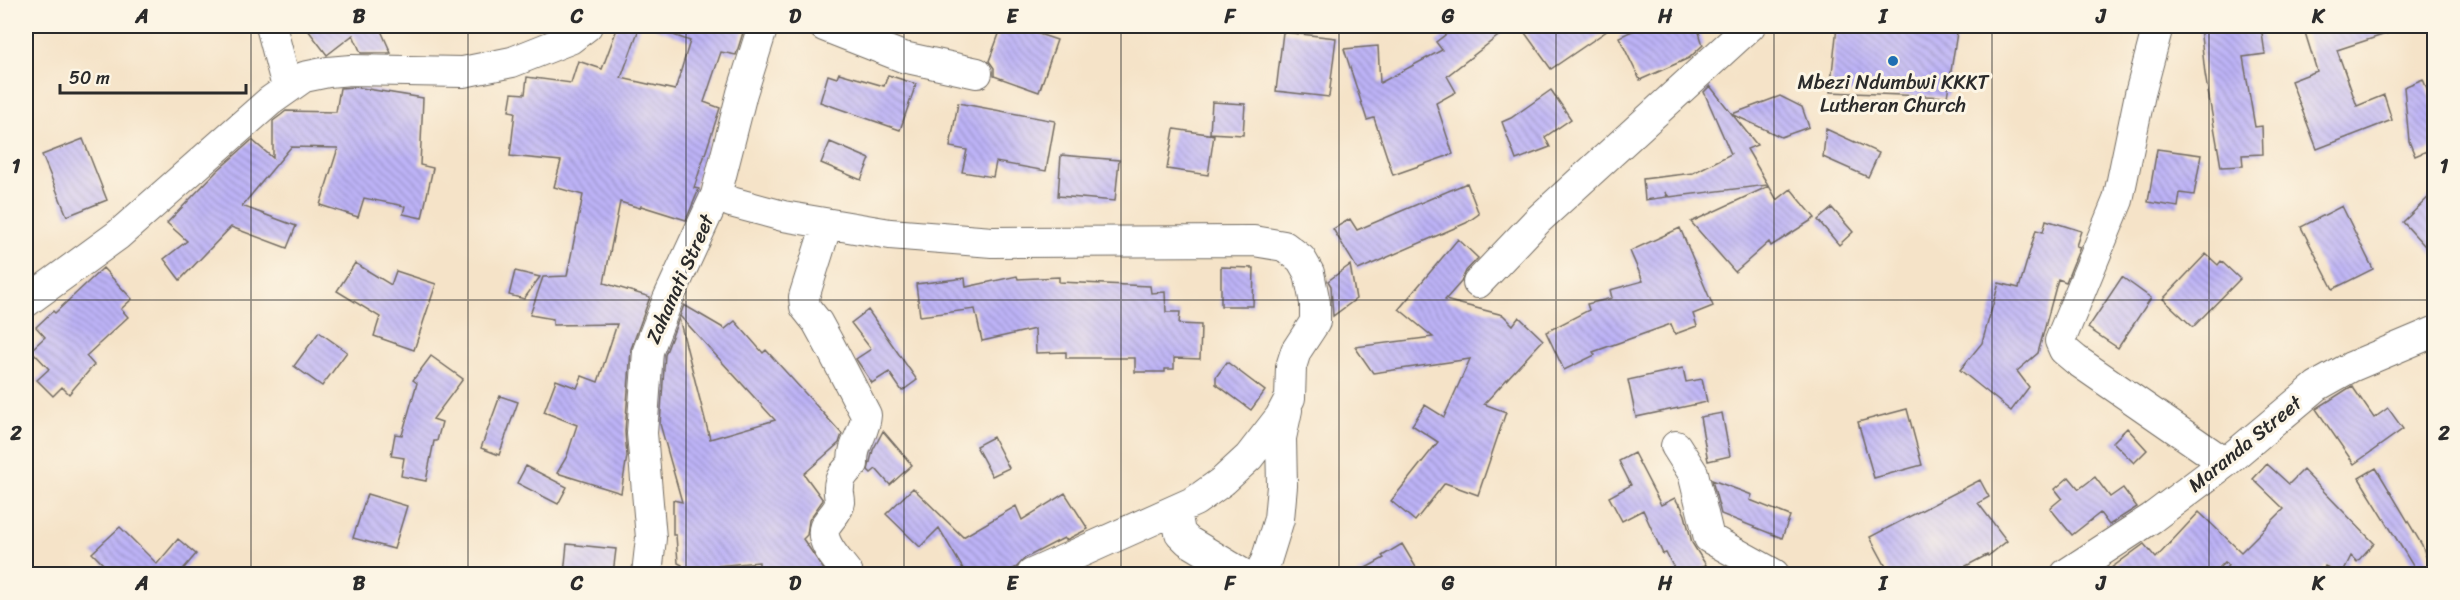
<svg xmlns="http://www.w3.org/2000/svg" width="2460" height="600" viewBox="0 0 2460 600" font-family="Sriracha,sans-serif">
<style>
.building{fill:url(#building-back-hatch)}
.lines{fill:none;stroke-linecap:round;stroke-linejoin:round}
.street-casing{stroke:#726b62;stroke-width:32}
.street{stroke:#fff;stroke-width:30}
.grid{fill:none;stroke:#2b2b2b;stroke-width:1.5;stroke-opacity:0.55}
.poi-dot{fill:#1f6fb2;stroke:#fcf5e5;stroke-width:2}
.labels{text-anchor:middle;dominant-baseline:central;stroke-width:6;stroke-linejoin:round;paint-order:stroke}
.poi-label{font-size:20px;fill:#2b2b2b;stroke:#fcf5e5}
.street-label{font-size:20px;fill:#2b2b2b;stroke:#fcf5e5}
.neatline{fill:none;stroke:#2b2b2b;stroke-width:2}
.grid-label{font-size:20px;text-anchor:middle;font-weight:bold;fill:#2b2b2b}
</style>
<defs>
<pattern id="building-back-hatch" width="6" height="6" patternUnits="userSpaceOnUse" patternTransform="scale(1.5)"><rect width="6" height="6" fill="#bdb3f7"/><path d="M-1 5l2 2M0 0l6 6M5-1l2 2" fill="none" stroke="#9a92c8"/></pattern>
</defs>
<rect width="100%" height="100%" fill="#fcf5e5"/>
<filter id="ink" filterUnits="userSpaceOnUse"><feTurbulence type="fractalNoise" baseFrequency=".0167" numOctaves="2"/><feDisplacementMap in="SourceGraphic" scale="12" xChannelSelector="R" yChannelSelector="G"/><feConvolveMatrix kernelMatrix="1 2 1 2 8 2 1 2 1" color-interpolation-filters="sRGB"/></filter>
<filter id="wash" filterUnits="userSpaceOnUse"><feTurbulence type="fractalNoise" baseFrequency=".008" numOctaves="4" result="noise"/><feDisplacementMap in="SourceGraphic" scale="24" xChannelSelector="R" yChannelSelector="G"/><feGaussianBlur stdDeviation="1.35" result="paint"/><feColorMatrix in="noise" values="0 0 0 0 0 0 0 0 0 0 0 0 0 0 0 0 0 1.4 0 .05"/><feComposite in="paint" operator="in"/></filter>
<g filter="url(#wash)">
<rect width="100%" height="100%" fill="#f5e3c8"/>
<g id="blocks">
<path class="building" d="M305,26H379L391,53H361L353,35L327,55Z
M618,26H640L621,78L675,90L690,41L654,28V26H745L736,55L721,52L704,102L720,108L694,188L699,189L686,220L641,206L640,208L620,202L604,283L650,297L631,349L625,432L627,456L621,493L557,473L567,456L577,425L544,412L556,380L577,388L582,376L598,382L617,324L553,325V319L530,315L543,277L567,276L583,195L554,187L561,161L510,156L515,112L509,111L512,93L525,94L527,77L571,83L578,61L602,69Z
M1002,26H1015L1057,40L1039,92L994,76V68L989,61Z
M1457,26H1511L1447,76L1456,92L1436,103L1453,154L1393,175L1374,118L1367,120L1344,49L1378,46L1380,83L1442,50L1436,42Z
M1520,26H1614L1551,69Z
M1643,26H1697L1703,45L1689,58L1640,80L1619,37Z
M1837,26H1872L1905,29L1924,26H1958L1947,97L1830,92Z
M2200,26H2261L2265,54L2243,57L2255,127L2262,126L2263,154L2242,155L2243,166L2221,167L2205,74Z
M2303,26H2400L2401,29L2337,50L2357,106L2384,95L2392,120L2317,149L2291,81L2317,71Z
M1283,32L1336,38L1329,97L1276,91Z
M839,73L884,86L888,75L916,84L900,130L820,102L828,75L837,78Z
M2423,79L2434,108V148L2415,156L2409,141L2404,87Z
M1710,86L1732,114L1780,96L1802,107L1809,127L1781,137L1732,114L1757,145L1747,149L1768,185L1669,197L1665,192L1667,197L1645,200L1643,179L1693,173L1731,154L1704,92Z
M355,87L423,98L420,165L433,168L422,218L403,214L405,206L364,198L358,217L320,205L338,148L291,147L242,206L296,226L287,248L231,227L180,280L164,259L187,241L167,223L217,171L252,140L273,158V121L281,115L286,111L336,112L340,88Z
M1551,90L1571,119L1545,137L1550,147L1516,160L1502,122L1511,118Z
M1212,102L1245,104L1243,135L1210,133Z
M958,103L1055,121L1046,171L996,162L993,177L962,172L967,150L950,147Z
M1174,129L1214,135L1208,175L1167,169Z
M1826,129L1879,153L1868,177L1823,157Z
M83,139L107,200L67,216L42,155Z
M830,142L870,159L861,180L821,163Z
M2157,149L2201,155L2194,195L2180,193L2178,207L2148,202Z
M1061,155L1119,160L1115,201L1058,196Z
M1467,183L1479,214L1466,223L1358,270L1333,229L1350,219L1357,230Z
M1769,186L1777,200L1791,189L1815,218L1771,246L1769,242L1735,272L1691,222Z
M2434,192V256L2403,222Z
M2342,206L2373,269L2333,289L2301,227Z
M1832,208L1853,232L1839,245L1818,220Z
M2046,220L2081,231L2076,246L2080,247L2066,282L2058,279L2038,353L2017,371L2029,387L2011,411L1960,370L1982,343L1999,283L2019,288L2036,230L2043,232Z
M1680,228L1713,306L1693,314L1697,326L1675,334L1671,324L1593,352L1595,355L1564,370L1546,332L1589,310L1587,304L1612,298L1610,290L1643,281L1630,251Z
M1458,239L1478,258L1466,271L1461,282L1445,300L1503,315L1513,325L1519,317L1543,340L1484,404L1506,412L1478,495L1445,483L1415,521L1391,501L1438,442L1412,425L1425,405L1444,417L1470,359L1373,373L1355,347L1433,337L1399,309Z
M2206,254L2218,265L2221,261L2240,279L2193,327L2163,299Z
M355,263L391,285L396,271L436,284L414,350L374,336L380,317L337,291Z
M1350,265L1356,299L1333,316L1331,286L1328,281Z
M1221,267L1254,268L1253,306H1221Z
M103,268L132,299L121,309L128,317L86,356L94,365L69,394L62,387L53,396L37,380L49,369L31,350L45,337L36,327L53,311L55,313Z
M515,271L540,277L524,299L509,295Z
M1017,276L1018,279L1059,277V282L1150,286L1151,293L1165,292L1166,312H1180L1179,324L1201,325L1200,359L1174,358V369H1165V372H1135V358H1066V352L1036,353L1035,329L982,341L975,309L920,316L916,284L965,278L966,287Z
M2122,277L2151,298L2118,348L2088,328Z
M684,305L725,329L735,321L763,353L766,350L842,434L839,443L804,474L823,500L809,520L807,535L803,539L827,574H759V562L706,567V573L679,574L682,565L678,563L676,535H673V500L682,502L660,424L665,355L679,318L710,439L775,420L680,316Z
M868,310L917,380L902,391L889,372L872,383L856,359L871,349L851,323Z
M319,332L347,352L322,386L294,366Z
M431,356L463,379L433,419L442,422L437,441H434L426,481L401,476L404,458L391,456L395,434L402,435L417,383L413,380Z
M1227,362L1265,391L1251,410L1216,384V377Z
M1683,368L1686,382L1702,379L1707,402L1636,417L1628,380Z
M2352,386L2374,418L2388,408L2403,429L2354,464L2316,409Z
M500,396L518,402L499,455L481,448Z
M1907,409L1922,465L1874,478L1858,422Z
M1722,413L1730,456L1708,461L1700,417Z
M2127,428L2147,450L2134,463L2113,442Z
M883,431L912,465L890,485L876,469L871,473L868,470L873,450Z
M993,437L1009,468L992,476L976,446Z
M1634,453L1661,505L1675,498L1679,505L1680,504L1685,515L1692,543L1706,565L1688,574H1677L1666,553L1663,554L1643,510L1622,521L1609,497L1631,485L1619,461Z
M2267,464L2289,484L2303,470L2374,543L2357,562L2351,556L2342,574L2325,566L2322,574H2315L2306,569L2301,574H2219L2228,566L2225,562L2213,574H2103L2144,544L2156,558L2199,512L2241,552L2284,509L2253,479Z
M526,466L567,487L558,504L517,483Z
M2376,468L2422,545L2432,574H2418L2359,478Z
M2069,477L2079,489L2095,477L2110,497L2123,488L2137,507L2109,525L2100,513L2072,535L2050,508L2062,498L2055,489Z
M1712,480L1752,495L1750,500L1790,516L1782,538L1721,514Z
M1980,480L1989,497L1978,503L2007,541L1988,556L1987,555L1951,574H1890L1870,537Z
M913,488L963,537L1016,506L1022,520L1065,493L1088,529L1066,540L1064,538L1025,558L1017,567L1005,574H966L939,528L920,547L886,514Z
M367,494L407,506L394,549L353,538Z
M120,527L157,564L178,539L196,554L179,574H113L92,553Z
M567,544L616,549L613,574H564Z
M1402,544L1420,574H1355L1384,558L1382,556Z"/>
</g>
</g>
<g filter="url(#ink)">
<use href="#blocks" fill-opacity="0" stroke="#726b62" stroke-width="1.5"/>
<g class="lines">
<defs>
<path id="street" d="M271,26L287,87
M824,26L903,57L977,73
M2158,26L2140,94L2118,200L2060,341L2064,350L2076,360L2225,463
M716,195L731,202L783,216L890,234L992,242L1254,241L1284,246L1301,259L1309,273L1315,303V322L1296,351L1291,367L1290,398L1280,417L1249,457L1223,481L1195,501L1032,574
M827,224L804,297L805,307L817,322L829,344L866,415C865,434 852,443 853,464C846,471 839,477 839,488C838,492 840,497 840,502C839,510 832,516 828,522C814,538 839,561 848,574
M1478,283L1538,220L1750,26
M26,302L118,235L270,101L304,77L328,72L351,70L463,72L512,62L570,39L587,26
M1676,446L1693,473L1709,538L1774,574
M1176,511L1180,533L1188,541L1243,574
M647,574L651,538L642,433L648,351L668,299L716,195L742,93L763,26
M1259,574L1266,561L1279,519L1282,486L1281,438L1287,410
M2066,574L2152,518L2225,463L2317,386L2351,367L2434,332"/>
</defs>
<use href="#street" class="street-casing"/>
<use href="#street" class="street"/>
</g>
</g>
<path class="grid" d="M251,26V574M468,26V574M686,26V574M904,26V574M1121,26V574M1339,26V574M1556,26V574M1774,26V574M1992,26V574M2209,26V574M26,300H2434"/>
<circle class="poi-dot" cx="1893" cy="61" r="6"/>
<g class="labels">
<g class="poi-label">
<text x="1893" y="82">Mbezi Ndumbwi KKKT<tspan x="1893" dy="23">Lutheran Church</tspan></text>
</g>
<g class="street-label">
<text transform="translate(680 279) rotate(-66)">Zahanati Street</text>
<text transform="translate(2245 444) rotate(-39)">Maranda Street</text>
</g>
</g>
<rect width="2460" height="600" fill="none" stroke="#fcf5e5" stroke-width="66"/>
<path d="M60 84v9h186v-9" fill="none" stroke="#2b2b2b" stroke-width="3"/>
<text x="69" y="84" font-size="18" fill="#2b2b2b" stroke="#fcf5e5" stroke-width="4.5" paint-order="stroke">50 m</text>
<rect x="33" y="33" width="2394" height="534" class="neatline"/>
<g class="grid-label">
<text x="142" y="23">A</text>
<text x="359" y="23">B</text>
<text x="577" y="23">C</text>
<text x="795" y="23">D</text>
<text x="1012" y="23">E</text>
<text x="1230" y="23">F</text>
<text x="1448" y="23">G</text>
<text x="1665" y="23">H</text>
<text x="1883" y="23">I</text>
<text x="2101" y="23">J</text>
<text x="2318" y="23">K</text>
<text x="16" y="173">1</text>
<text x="2444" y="173">1</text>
<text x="16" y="440">2</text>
<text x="2444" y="440">2</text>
<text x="142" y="590">A</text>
<text x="359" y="590">B</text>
<text x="577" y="590">C</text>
<text x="795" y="590">D</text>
<text x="1012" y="590">E</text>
<text x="1230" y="590">F</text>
<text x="1448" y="590">G</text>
<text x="1665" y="590">H</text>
<text x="1883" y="590">I</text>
<text x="2101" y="590">J</text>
<text x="2318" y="590">K</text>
</g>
</svg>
